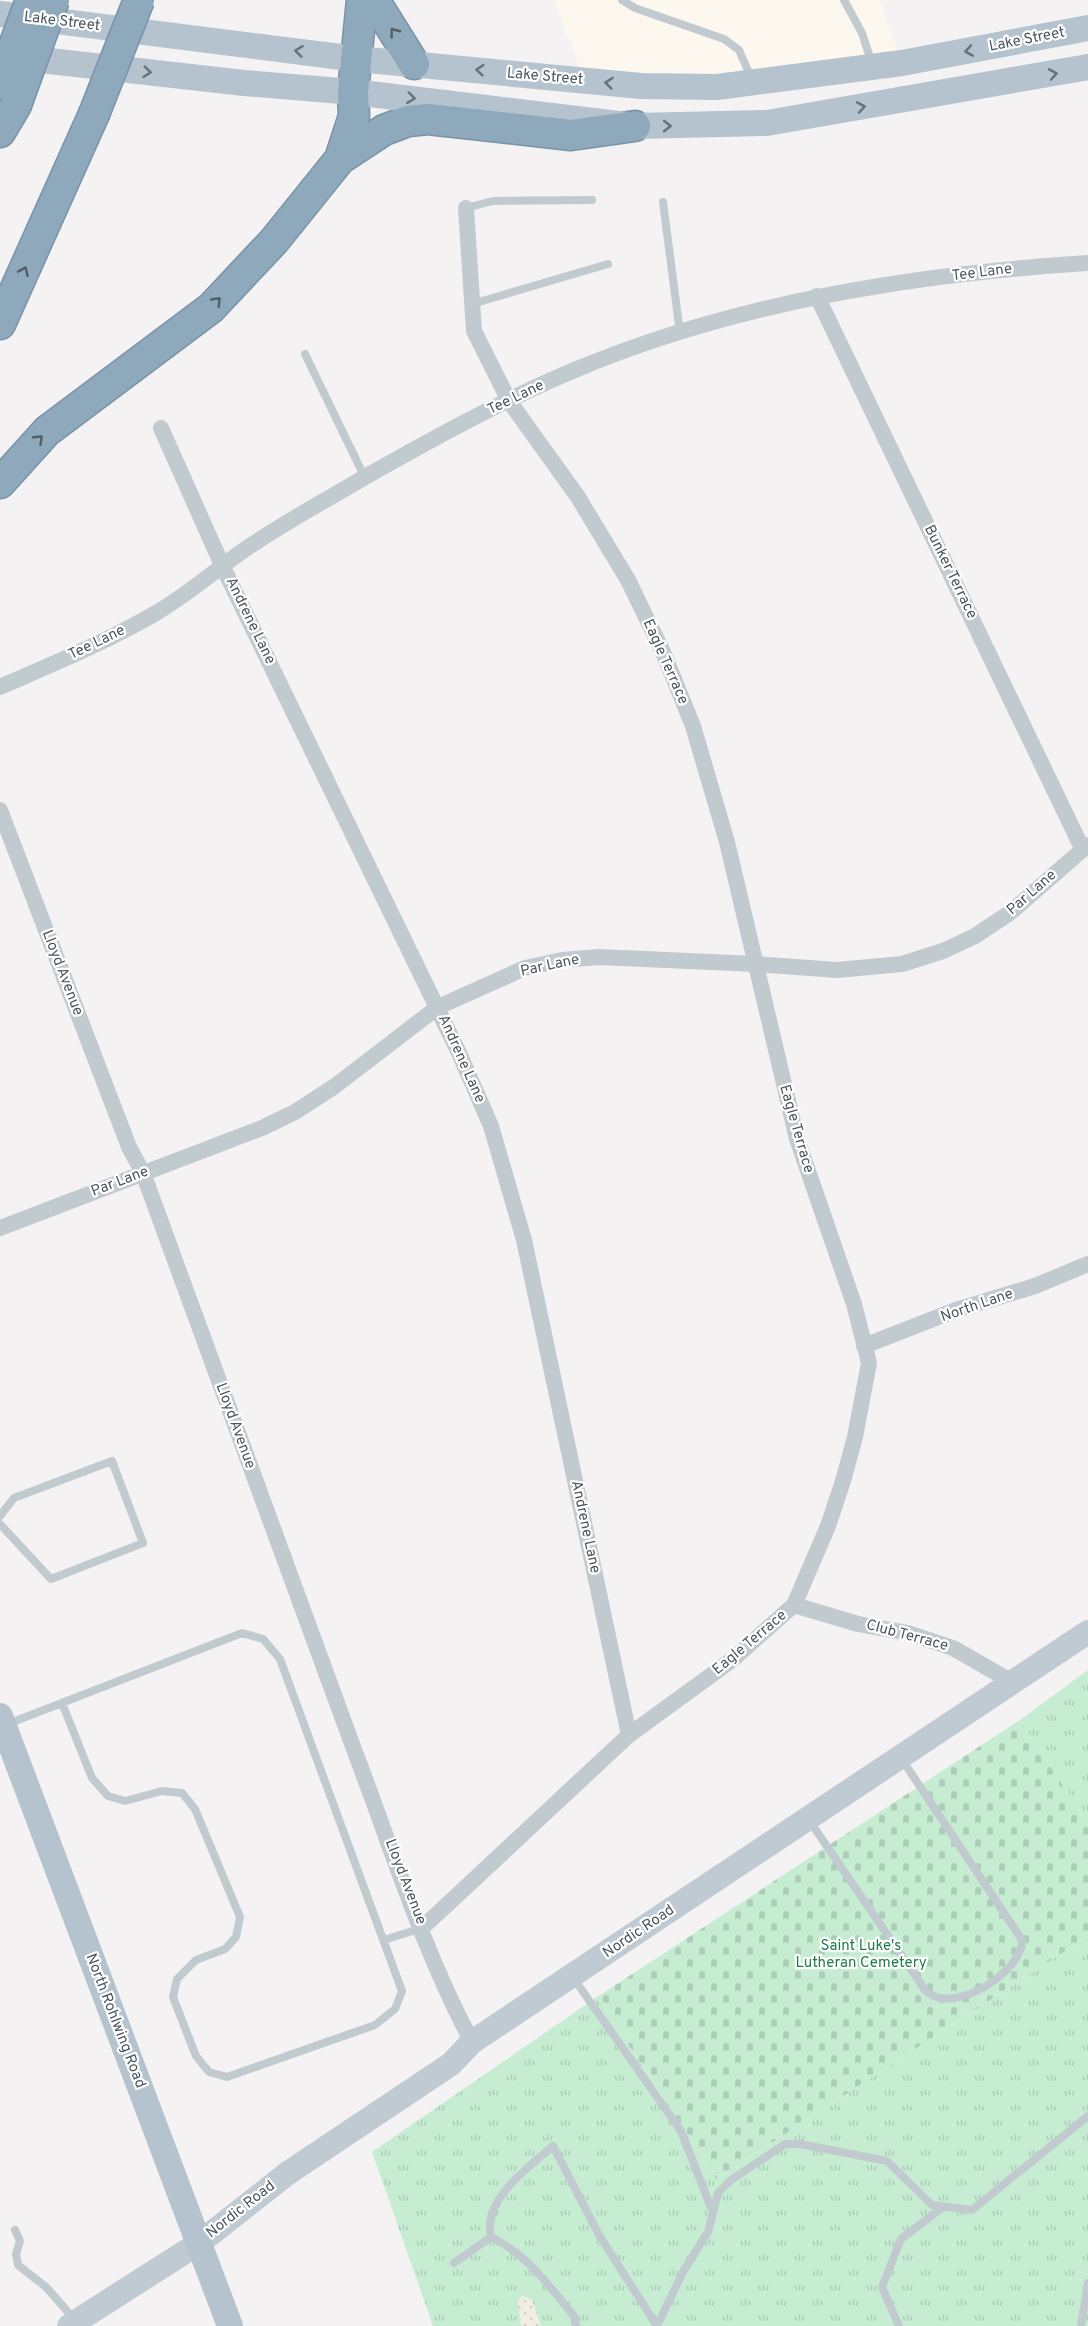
<svg xmlns="http://www.w3.org/2000/svg" width="1088" height="2326" viewBox="0 0 1088 2326" font-family="Overpass,sans-serif">
<style>
.commercial{fill:#fcf7ef}
.grass{fill:url(#grass-tufts)}
.sand{fill:url(#sand-dots)}
.cemetery{fill:url(#cemetery-stones)}
.lines{fill:none;stroke-linecap:round;stroke-linejoin:round}
.highway-casing{stroke:#7a93a8;stroke-width:33}
.lane{stroke:#c1cacf;stroke-width:8}
.street{stroke:#c1cacf;stroke-width:16}
.secondary{stroke:#c0cad2;stroke-width:24}
.primary{stroke:#b5c3ce;stroke-width:26}
.highway{stroke:#8ea8bc;stroke-width:30}
.highway-bridge-casing{stroke:#7a93a8;stroke-width:33;stroke-linecap:butt}
.highway-bridge{stroke:#8ea8bc;stroke-width:30}
.oneway{stroke:#525f67}
.oneway2{stroke:#66727a}
.labels{text-anchor:middle;dominant-baseline:central;stroke-width:4.5;stroke-linejoin:round;paint-order:stroke}
.street-label{font-size:15px;fill:#4b575e;stroke:#fff}
.park-label{font-size:15px;fill:#207c48;stroke:#fff}
</style>
<defs>
<pattern id="grass-tufts" width="24" height="20" patternUnits="userSpaceOnUse" patternTransform="scale(1.5)"><rect width="24" height="20" fill="#c6edd2"/><path d="M3 7l-1-3M5 7V3M7 7l1-3M15 17l-1-3M17 17v-4M19 17l1-3" fill="none" stroke="#accdb7"/></pattern>
<pattern id="sand-dots" width="8" height="8" patternUnits="userSpaceOnUse" patternTransform="scale(1.5)"><rect width="8" height="8" fill="#f3eee5"/><path d="M2 2h.1M6 6h.1" fill="none" stroke="#d2cec7" stroke-width="1.8" stroke-linecap="round"/></pattern>
<pattern id="cemetery-stones" width="16" height="16" patternUnits="userSpaceOnUse" patternTransform="scale(1.5)"><rect width="16" height="16" fill="#c6edd2"/><path d="M2 7V4a2 2 0 0 1 4 0v3zM10 15v-3a2 2 0 0 1 4 0v3z" fill="#accdb7"/></pattern>
</defs>
<rect width="100%" height="100%" fill="#f4f2f3"/>
<path class="commercial" d="M554,0H879L899,55L739,78L581,71Z"/>
<path class="grass" d="M1088,1670V1824L1020,1720Z
M1088,1936V2326H433L372,2152L597,1997L716,2179Z"/>
<path class="sand" d="M522,2295L532,2300L541,2326H521L518,2302Z"/>
<path class="cemetery" d="M1020,1720L1088,1824V1936L716,2179L597,1997Z"/>
<g class="lines">
<defs>
<path id="highway" d="M374,0L414,64
M0,132L16,105
M340,159L354,116L353,92L362,0
M0,324L94,114
M0,483L47,431L211,308L274,241L340,159L384,130L408,121L428,119L571,135L635,126"/>
</defs>
<use href="#highway" class="highway-casing"/>
<path class="lane" d="M622,0L635,8L724,39L739,50L752,80
M844,0L862,33L872,64
M663,202L680,333
M466,208L493,201L592,200
M472,304L608,264
M305,354L365,478
M0,1516L14,1498L112,1461L143,1543L51,1579L0,1524
M5,1725L242,1633L263,1639L280,1659L402,1991L395,2009L375,2025L227,2077L209,2072L196,2056L173,1997L177,1979L196,1960L225,1949L236,1937L240,1917L195,1809L182,1793L162,1791L125,1801L108,1796L92,1778L62,1703
M809,1820L925,1990C952,2018 1023,1971 1022,1940L901,1758
M384,1940L422,1928
M572,1976L681,2131L712,2210
M15,2230L20,2241L16,2254L18,2265L47,2288L75,2320
M491,2237C482,2199 529,2167 553,2146L599,2235L657,2326
M454,2263L491,2237C527,2254 549,2286 574,2316L576,2326
M657,2326L684,2270L708,2232L718,2193L731,2180L785,2144H800L887,2161L932,2205L972,2210L1088,2116
M899,2326L882,2287L901,2239L943,2207
M1081,2326L1088,2283"/>
<path class="street" d="M817,296L1082,848
M161,428L222,565L459,1053L491,1126L524,1240L629,1735
M0,687C53,664 106,642 156,613C190,593 220,566 253,544C289,520 328,499 365,477C434,438 505,399 577,369C738,302 915,274 1088,263
M0,810L129,1147L143,1173C214,1366 283,1560 355,1752C392,1849 423,1951 472,2042
M0,1228L262,1128L295,1112L335,1086L438,1007L525,968L562,960L599,957L756,964L837,970L902,964L943,951L975,936L1011,912L1088,845
M864,1346L956,1310L1035,1286L1088,1264
M794,1605L858,1624L908,1633L953,1648L1014,1683
M422,1928L629,1735L732,1660L794,1605L828,1526L843,1481L855,1437L869,1363L854,1304L797,1139L727,842L693,726L663,652L628,580L578,497L509,401L474,331L466,208"/>
<path class="secondary" d="M69,2326L199,2243L288,2173L451,2064L472,2042L1088,1632"/>
<path class="primary" d="M0,14L357,59L641,86L717,87L902,63L1088,28
M14,57L244,83L353,92L635,126L767,123L1088,67
M0,1716L230,2326"/>
<use href="#highway" class="highway"/>
<defs>
<path id="highway-bridge" d="M0,84L31,0
M16,105L54,0
M94,114L139,0"/>
</defs>
<use href="#highway-bridge" class="highway-bridge-casing"/>
<use href="#highway-bridge" class="highway-bridge"/>
</g>
<defs><path id="oneway-chevron" d="M-2-3.5L2.5 0L-2 3.5" fill="none" stroke-width="1.6" stroke-linecap="round" stroke-linejoin="round" transform="scale(1.5)"/></defs>
<g class="oneway">
<use href="#oneway-chevron" transform="translate(394 32) rotate(-127)"/>
<use href="#oneway-chevron" transform="translate(24 271) rotate(-66)"/>
<use href="#oneway-chevron" transform="translate(217 301) rotate(-46)"/>
<use href="#oneway-chevron" transform="translate(39 439) rotate(-44)"/>
</g>
<g class="oneway2">
<use href="#oneway-chevron" transform="translate(299 51) rotate(-173)"/>
<use href="#oneway-chevron" transform="translate(969 51) rotate(170)"/>
<use href="#oneway-chevron" transform="translate(480 70) rotate(-175)"/>
<use href="#oneway-chevron" transform="translate(147 72) rotate(6)"/>
<use href="#oneway-chevron" transform="translate(1053 74) rotate(-10)"/>
<use href="#oneway-chevron" transform="translate(609 83) rotate(-174)"/>
<use href="#oneway-chevron" transform="translate(411 98) rotate(7)"/>
<use href="#oneway-chevron" transform="translate(861 107) rotate(-10)"/>
<use href="#oneway-chevron" transform="translate(667 126)"/>
</g>
<g class="labels">
<g class="street-label">
<text transform="translate(62 22) rotate(7)">Lake Street</text>
<text transform="translate(1027 40) rotate(-11)">Lake Street</text>
<text transform="translate(545 77) rotate(5)">Lake Street</text>
<text transform="translate(982 273) rotate(-7)">Tee Lane</text>
<text transform="translate(516 398) rotate(-26)">Tee Lane</text>
<text transform="translate(950 572) rotate(64)">Bunker Terrace</text>
<text transform="translate(250 621) rotate(64)">Andrene Lane</text>
<text transform="translate(97 643) rotate(-26)">Tee Lane</text>
<text transform="translate(665 662) rotate(66)">Eagle Terrace</text>
<text transform="translate(1032 893) rotate(-41)">Par Lane</text>
<text transform="translate(550 966) rotate(-12)">Par Lane</text>
<text transform="translate(62 973) rotate(69)">Lloyd Avenue</text>
<text transform="translate(461 1059) rotate(66)">Andrene Lane</text>
<text transform="translate(796 1129) rotate(74)">Eagle Terrace</text>
<text transform="translate(120 1182) rotate(-21)">Par Lane</text>
<text transform="translate(977 1306) rotate(-19)">North Lane</text>
<text transform="translate(235 1426) rotate(70)">Lloyd Avenue</text>
<text transform="translate(585 1527) rotate(78)">Andrene Lane</text>
<text transform="translate(907 1636) rotate(15)">Club Terrace</text>
<text transform="translate(750 1643) rotate(-40)">Eagle Terrace</text>
<text transform="translate(405 1882) rotate(69)">Lloyd Avenue</text>
<text transform="translate(639 1932) rotate(-34)">Nordic Road</text>
<text transform="translate(115 2021) rotate(69)">North Rohlwing Road</text>
<text transform="translate(241 2210) rotate(-38)">Nordic Road</text>
</g>
<g class="park-label">
<text x="861" y="1946">Saint Luke's<tspan x="861" dy="17">Lutheran Cemetery</tspan></text>
</g>
</g>
</svg>
